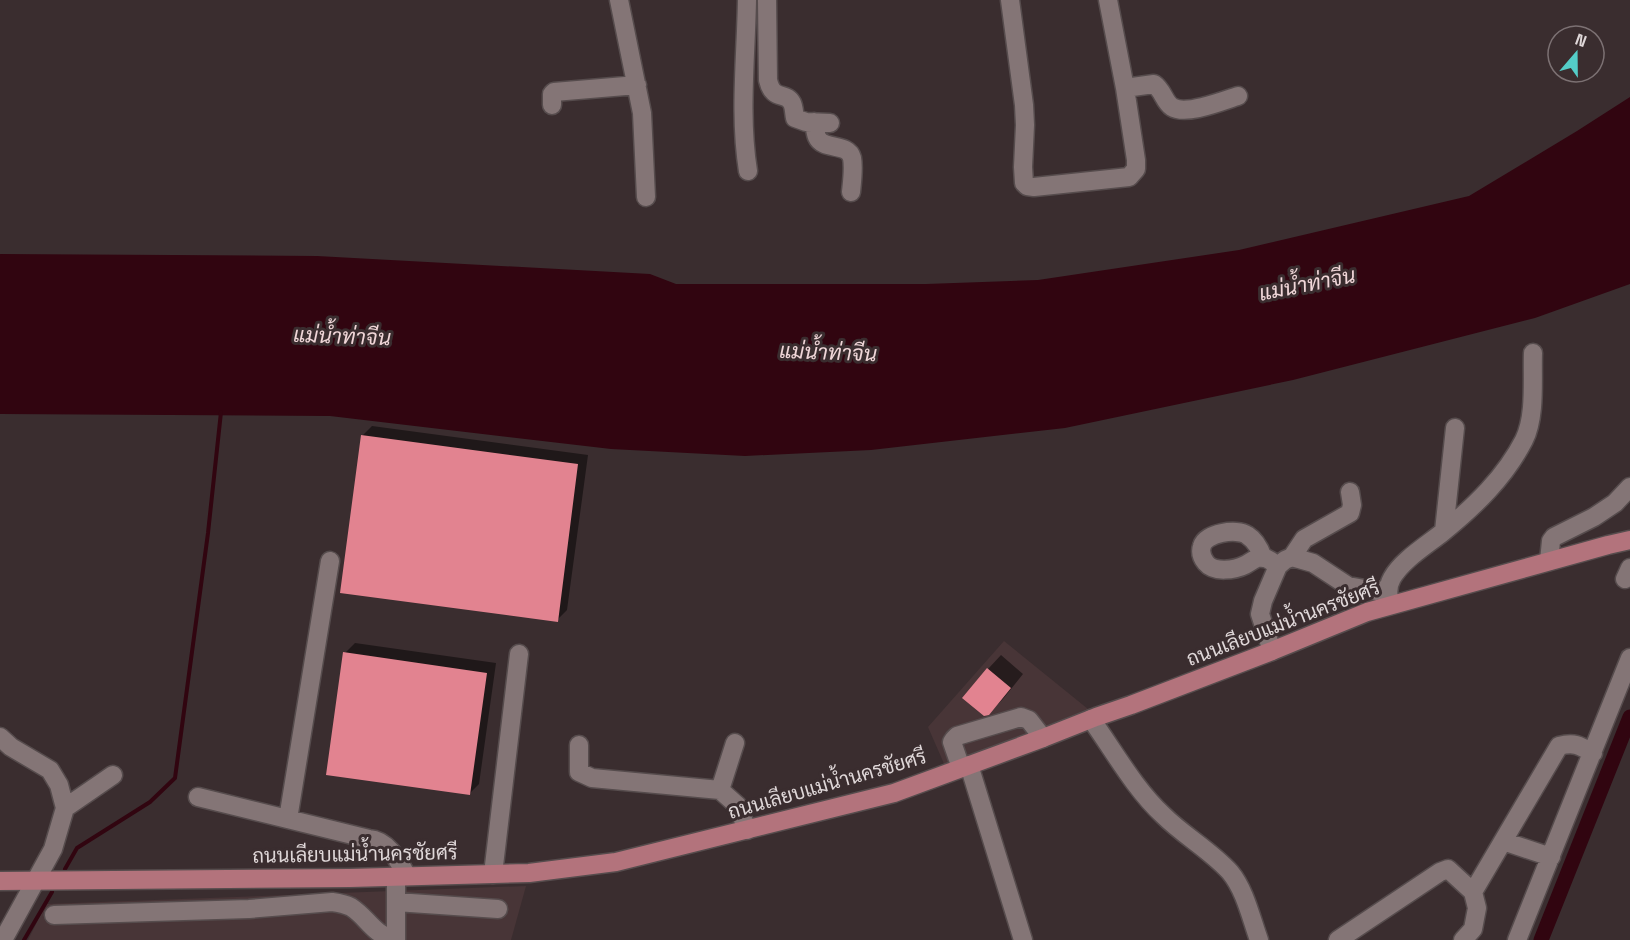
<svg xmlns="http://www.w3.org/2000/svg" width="1630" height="940" viewBox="0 0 1630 940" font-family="'Space Grotesk',Sarabun,sans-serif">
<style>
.built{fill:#483537}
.water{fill:#310510}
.shadow{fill:#0007}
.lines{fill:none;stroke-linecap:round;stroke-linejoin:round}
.stream{stroke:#310510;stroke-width:4}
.canal{stroke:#310510;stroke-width:15}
.building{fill:#e28390}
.minor-casing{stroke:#564c4d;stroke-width:21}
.major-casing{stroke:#564c4d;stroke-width:21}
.minor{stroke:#847576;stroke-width:18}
.major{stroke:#b3737c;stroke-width:18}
.labels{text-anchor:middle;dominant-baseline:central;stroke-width:6;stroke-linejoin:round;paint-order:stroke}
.street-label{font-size:20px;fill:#dfd7d8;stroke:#3a2d2f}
.water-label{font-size:21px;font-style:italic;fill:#f0d6d8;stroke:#3a2d2f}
</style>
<rect width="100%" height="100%" fill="#3a2d2f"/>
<path class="built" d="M1004,641L1088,709L945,766L928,727Z
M526,886L511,940H28L46,904Z"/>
<path class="water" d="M1630,97V284L1535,318L1293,380L1065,428L871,450L745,456L611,449L330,416L0,414V254L317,256L650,274L676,284H926L1038,280L1239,250L1469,196L1577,131Z"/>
<path class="shadow" d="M372,426L588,455L567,610L557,620L362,436Z
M355,643L496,663L479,784L469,794L345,653Z
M1001,655L1023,674L1003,699L989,713L988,669Z"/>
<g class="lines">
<path class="stream" d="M65,869L77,848L150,802L175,778L208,533L221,412
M24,940L52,892"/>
<path class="canal" d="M1541,940L1630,717"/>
</g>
<path class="building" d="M361,435L578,464L558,622L340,593Z
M343,652L487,673L470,795L326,775Z
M987,668L1011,688L989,715L984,716L962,698Z"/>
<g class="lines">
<defs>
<path id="minor" d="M619,0L642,113L646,197
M747,0C746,57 739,115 748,171
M767,0L768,80C773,102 786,91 792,103C794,107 794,113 795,118L806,122L830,123
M1010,0L1024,105L1025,125L1023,167L1024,183L1027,186L1034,187L1129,177L1136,169V160L1125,88L1108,0
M1125,88L1154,84C1163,90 1164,102 1172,107C1186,116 1222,101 1238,96
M552,105V94L554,92L637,85
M814,122C815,127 815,132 817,137C823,151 848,142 852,158C854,168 852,182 851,192
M1444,531L1455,428
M1292,557L1304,539L1350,513L1352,505L1350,492
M1263,558C1260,549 1255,540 1247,535C1237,528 1205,533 1202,546C1200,552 1202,558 1206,563C1214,573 1235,570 1245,565C1251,562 1256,557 1262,557C1268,558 1274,563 1278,566
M1549,561L1551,541L1554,537L1594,517L1615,503L1630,487
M1625,579L1630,568
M1390,605C1388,595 1387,587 1392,578C1402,560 1427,545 1443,532C1475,506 1505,477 1524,440C1536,416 1532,379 1533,353
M1272,651L1260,614L1263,601L1278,566L1285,560L1292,557L1313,563L1348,586L1376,591L1387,589
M1091,719C1114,751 1134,788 1163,815C1184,836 1210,850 1230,872C1245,890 1251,918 1259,940
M0,737L11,747L50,770L59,785L65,808L53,849L3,940
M579,745V772L592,778L720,790L735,743
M969,765L1023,940
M961,768L952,742L954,739L957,736L1021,717L1029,720L1043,738
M720,790L738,806L747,830
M198,797L369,839C388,840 399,862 407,876
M65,808L113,775
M288,819L330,561
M1503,841L1551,857
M493,874L519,654
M396,902L498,909
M54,915L249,909L332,902C339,903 345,904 351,907C368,918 372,933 394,940
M396,940V877
M1338,940L1440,872L1448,869L1473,892L1559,746C1574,742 1579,745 1593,753
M1463,940L1473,929L1477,908L1473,892
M1517,940L1630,658"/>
<path id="major" d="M0,881L350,878L493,874L529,873L616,862L894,793L1043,738L1096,717L1131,705L1272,651L1367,612L1608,545L1630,540"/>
</defs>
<use href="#minor" class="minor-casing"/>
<use href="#major" class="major-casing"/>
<use href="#minor" class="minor"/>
<use href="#major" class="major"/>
</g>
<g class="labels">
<g class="street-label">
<text transform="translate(1283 623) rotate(-21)">ถนนเลียบแม่น้ำนครชัยศรี</text>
<text transform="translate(827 784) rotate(-16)">ถนนเลียบแม่น้ำนครชัยศรี</text>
<text transform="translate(355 854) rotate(-1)">ถนนเลียบแม่น้ำนครชัยศรี</text>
</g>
<g class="water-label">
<text transform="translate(1307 284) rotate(-11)">แม่น้ำท่าจีน</text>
<text transform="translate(342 336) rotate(2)">แม่น้ำท่าจีน</text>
<text transform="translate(828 352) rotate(2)">แม่น้ำท่าจีน</text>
</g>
</g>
<g transform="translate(1576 54) rotate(20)"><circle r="28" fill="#3a2d2f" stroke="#7c7173" stroke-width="1.5"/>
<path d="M0-4.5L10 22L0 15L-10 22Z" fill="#54cdc8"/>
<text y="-9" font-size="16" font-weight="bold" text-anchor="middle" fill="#dfd7d8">N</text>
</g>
</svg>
